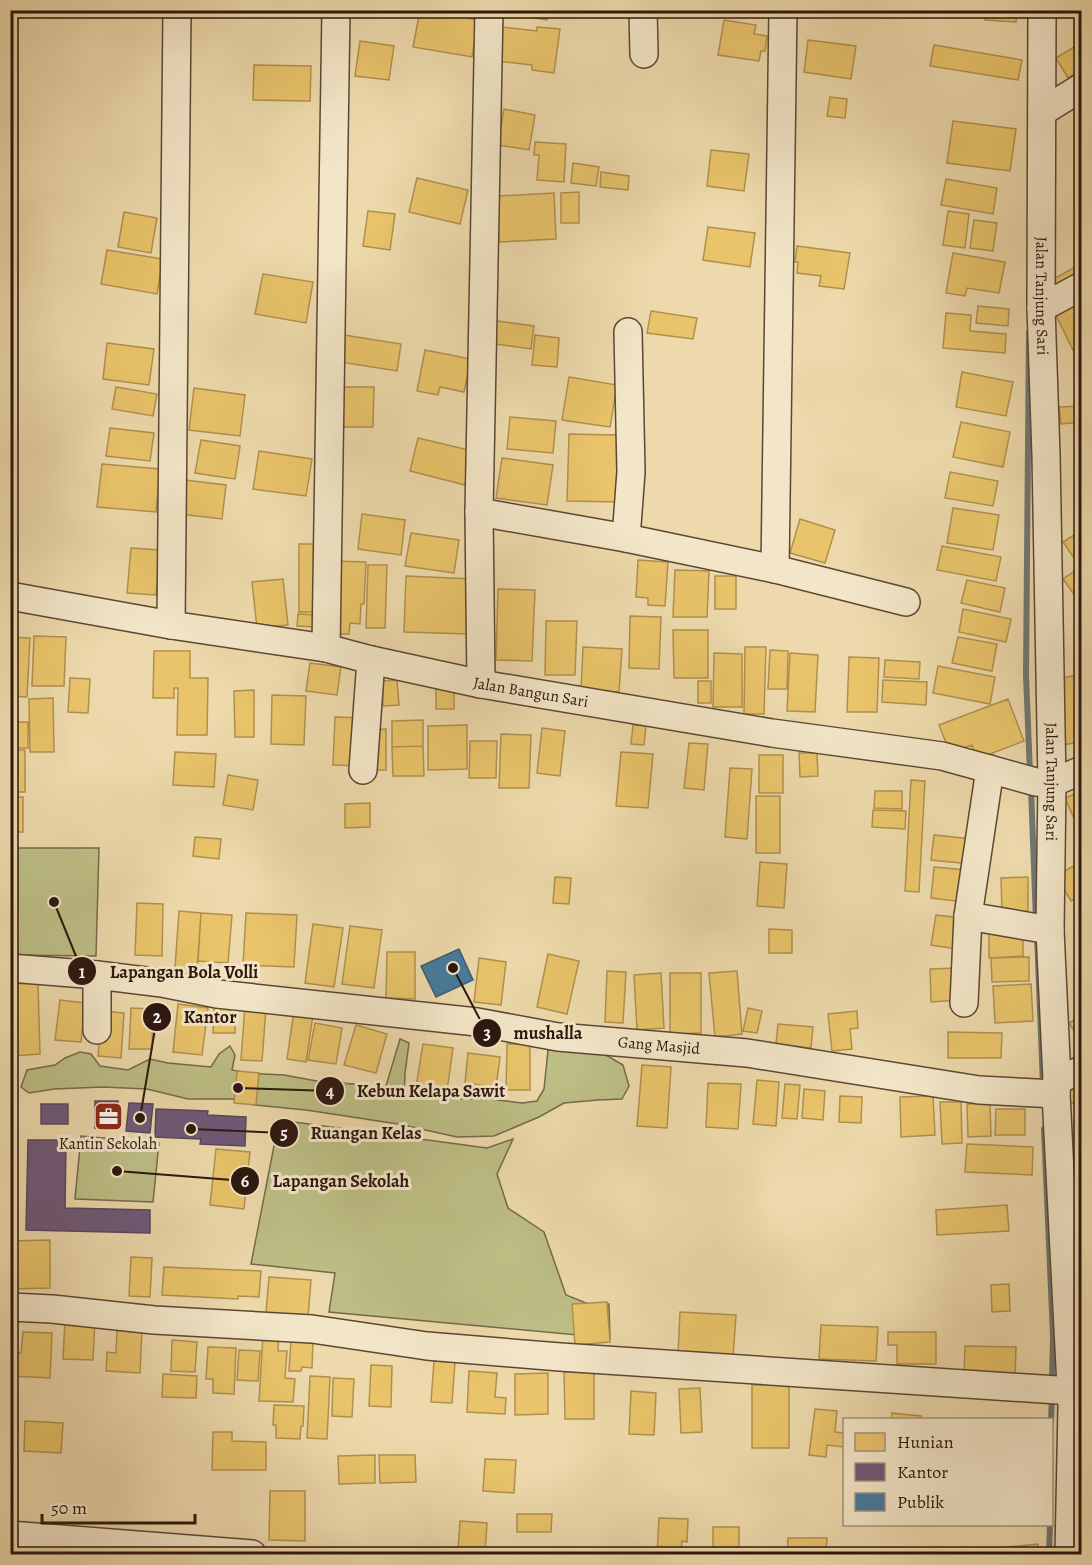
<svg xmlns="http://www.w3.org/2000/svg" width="1092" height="1565" viewBox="0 0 1092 1565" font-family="Alegreya,serif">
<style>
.green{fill:#bdbe85;stroke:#746a4a;stroke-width:1.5}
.homes{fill:#e9c46a;stroke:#b0904e;stroke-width:1.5}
.offices{fill:#6d597a;stroke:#59455a;stroke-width:1.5}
.public{fill:#457b9d;stroke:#3d5d72;stroke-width:1.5}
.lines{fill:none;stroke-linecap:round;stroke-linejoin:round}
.stream{stroke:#707772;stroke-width:6}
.minor-casing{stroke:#5c4735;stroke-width:30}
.minor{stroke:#f3e6c8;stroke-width:27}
.labels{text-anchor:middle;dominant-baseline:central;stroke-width:6;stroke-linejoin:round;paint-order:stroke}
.street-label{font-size:16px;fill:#2b160e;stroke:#f3e6c8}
.poi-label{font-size:16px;fill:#2b160e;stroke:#f3e6c8}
.leader{fill:none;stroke:#2b160e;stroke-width:2}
.callout-dot{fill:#2b160e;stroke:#f3e6c8;stroke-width:2}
.mark-label{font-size:18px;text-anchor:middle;font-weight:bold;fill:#fff}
.callout-label{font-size:18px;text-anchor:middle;font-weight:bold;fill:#2b160e;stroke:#f3e6c8;stroke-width:6;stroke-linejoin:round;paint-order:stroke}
</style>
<rect width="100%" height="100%" fill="#edd9ab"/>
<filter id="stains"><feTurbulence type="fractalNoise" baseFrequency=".00333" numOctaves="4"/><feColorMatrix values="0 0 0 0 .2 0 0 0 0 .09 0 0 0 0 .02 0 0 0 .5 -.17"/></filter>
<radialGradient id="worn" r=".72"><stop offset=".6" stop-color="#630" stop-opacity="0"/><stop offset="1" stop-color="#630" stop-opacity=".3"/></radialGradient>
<path class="green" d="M11,848H99L96,956L11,955Z
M400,1039L409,1043L405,1073L404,1098L490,1099L522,1103L537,1101L544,1089L548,1050L569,1049L601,1052L623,1065L629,1086L622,1099L598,1100L564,1103L539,1117L494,1136L457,1137L398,1124L306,1110L255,1105L233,1099H188L147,1089L103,1087L54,1089L29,1093L21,1087L27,1070L55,1065L65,1058L80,1052L91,1054L100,1066L128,1070L150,1059L168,1063L211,1067L219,1054L230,1046L235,1055L232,1070L247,1073L284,1075L322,1082L354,1084L373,1092L386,1086Z
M279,1120L487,1148L513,1139L497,1174L508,1208L544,1232L566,1295L596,1307L609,1304L610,1338L329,1312L335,1273L251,1264Z
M81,1136L159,1143L153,1202L75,1199Z"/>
<path class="homes" d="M420,10L478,20L472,57L413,47Z
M509,10H549L547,20L508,14Z
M986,10H1017L1016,22L985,20Z
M724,20L756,25L754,34L767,36L765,51H761L759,61L718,55Z
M502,27L537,31V27L560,29L554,73L532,70V65L497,61Z
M808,40L856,46L851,79L804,72Z
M360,41L394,46L389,80L355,76Z
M1082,42V70L1068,78L1056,58Z
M934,45L1022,60L1018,80L930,66Z
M254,65L311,66L310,101L253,100Z
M830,97L847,99L845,118L827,116Z
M504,109L535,115L529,150L498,145Z
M953,121L1016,129L1010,171L947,163Z
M535,142L566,144L564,182L537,180L539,155H534Z
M711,150L749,154L744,191L707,186Z
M573,163L599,167L596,186L571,183Z
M601,172L629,176L628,190L600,187Z
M417,178L468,190L460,224L409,212Z
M946,179L997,188L993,214L941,205Z
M579,192V223H561V193Z
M554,193L556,239L499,242L497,196Z
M368,211L395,214L390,250L363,246Z
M948,211L969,214L965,248L943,245Z
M124,212L157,218L151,253L118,247Z
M974,220L997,223L993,251L970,248Z
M708,227L755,233L750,267L703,260Z
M797,246L850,253L844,289L819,286L821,276L797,273L798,262H795Z
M107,250L163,259L157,294L101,284Z
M953,253L1005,262L999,293L967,288L965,296L946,293Z
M1082,263V280L1060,293L1052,280Z
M263,274L313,282L306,323L255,314Z
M1082,295V348L1074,352L1053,309Z
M978,306L1009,309L1008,326L976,323Z
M651,311L697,318L693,339L647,333Z
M946,313L971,315L970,331L1006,334L1005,353L943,348Z
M490,320L534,326L531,349L488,343Z
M344,335L401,344L397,371L340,362Z
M535,335L559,338L557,367L532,365Z
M107,343L154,349L149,385L103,379Z
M425,350L471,359L464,392L440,387L438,395L417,391Z
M962,372L1013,382L1006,416L956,407Z
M569,377L617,385L610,427L562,420Z
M116,387L157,394L153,416L112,409Z
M337,387H374L373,427H337Z
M194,388L245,395L240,436L189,430Z
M1082,406V422L1061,424L1059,407Z
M510,417L556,421L553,453L507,449Z
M961,422L1010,432L1003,467L953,457Z
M110,428L154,433L150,461L106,456Z
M569,434L618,435L616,502L567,501Z
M418,438L473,451L465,485L410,471Z
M201,440L240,446L235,479L195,473Z
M259,451L312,459L306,496L253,489Z
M502,458L553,465L547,505L496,498Z
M102,464L160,469L156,512L97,507Z
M950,472L998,481L993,506L945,498Z
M185,480L226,485L222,519L180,514Z
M953,508L999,515L993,550L947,543Z
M362,514L405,520L401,555L358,549Z
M800,519L835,530L825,563L790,553Z
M1082,530V557L1076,561L1063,542Z
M411,533L459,540L454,573L405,566Z
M299,544H315L316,612H299Z
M942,546L1001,557L996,581L937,570Z
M131,548L160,550L156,595L127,593Z
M638,560L668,562L665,606L648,605V598L636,597Z
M333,561L366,562L364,604H361L360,624L350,623L349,634H329Z
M368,565H387L385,628H366Z
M1082,566V602L1080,603L1063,579Z
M675,570L709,571L707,617H673Z
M406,576L472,579L469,634L404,632Z
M715,576H736V609H715Z
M283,579L288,625L257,628L252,582Z
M967,580L1005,588L1000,612L961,603Z
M498,589L535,590L532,661L496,660Z
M963,609L1011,619L1006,642L959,632Z
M298,614L317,615L316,627L297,626Z
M630,616L661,617L659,669L629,668Z
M546,621H577L575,675H545Z
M673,630H708V678H674Z
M34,636L66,637L64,686H32Z
M10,637L30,638L27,697L10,696Z
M958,637L997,644L992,671L952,663Z
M583,647L622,649L619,692L581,690Z
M745,647H766L764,714H744Z
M770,650L788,651L787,689H768Z
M154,651H190V678H208L207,735H177L178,688H174V698H153Z
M714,653L742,654V707H713Z
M790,653L818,655L815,712L787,711Z
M849,657L879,658L877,712H847Z
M885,660L920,662L919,679L884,677Z
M310,663L341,667L337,695L306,691Z
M938,666L995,677L990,704L933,693Z
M1077,675L1080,690L1082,689V742L1061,745L1055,679Z
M70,678L90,679L88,713L68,712Z
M397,680L399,705L383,706L382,681Z
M883,680L927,682L926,705L882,702Z
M698,681H711V703H698Z
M436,688H454V709H436Z
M254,690V737H235L234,691Z
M272,695L306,696L304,745L271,744Z
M53,698L54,752H30L29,699Z
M1008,699L1024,741L977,759L972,745L950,753L939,725Z
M335,717L363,718L361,766L333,765Z
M423,720V746L392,747V721Z
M10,722H28V748H10Z
M467,725V769L428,770V726Z
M633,725L646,726L644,745L631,744Z
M542,728L565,731L560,776L537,773Z
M386,729V770H368V730Z
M501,734L531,735L529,788H499Z
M470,741H497L496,778H469Z
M689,743L708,744L704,790L684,788Z
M423,746L424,776H393L392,747Z
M10,750H25V792H10Z
M175,752L216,754L214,787L173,785Z
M621,752L653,754L648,808L616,806Z
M799,753H817L818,776L800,777Z
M759,755H783V793H759Z
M730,768L752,769L747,839L725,837Z
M228,775L258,780L253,810L223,805Z
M911,780L925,781L919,892L905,891Z
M875,791H902V809L874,808Z
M1082,791V832H1080L1065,798Z
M756,796H780V853H756Z
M10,797H23V832H10Z
M370,803V827L345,828V804Z
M873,810L906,811L905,829L872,827Z
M934,835L973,839L970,864L931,860Z
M195,837L221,839L219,859L193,856Z
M1082,861V894L1071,901L1056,876Z
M760,862L787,864L784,908L757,906Z
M934,867L967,870L964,902L931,898Z
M555,877L571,878L569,904L553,903Z
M1028,877V911L1002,912L1001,878Z
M137,903L163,904L162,956L135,955Z
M179,911L201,913L197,970L175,968Z
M201,913L232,915L228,963L198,961Z
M246,913L297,915L294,967L243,965Z
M936,915L962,918L957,949L931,945Z
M313,924L343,928L334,987L305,983Z
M350,926L382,930L374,988L342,984Z
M769,929L792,930V953H769Z
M1023,929V956L989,958V930Z
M387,952H415V999L386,998Z
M548,954L579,961L567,1014L537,1007Z
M1029,957V981L992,982L991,958Z
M479,958L506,962L501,1005L474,1002Z
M957,968L959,1000L931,1002L930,969Z
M607,971L626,972L623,1023L605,1022Z
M737,971L742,1034L715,1037L709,973Z
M661,973L664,1028L637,1030L634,975Z
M670,973H701V1033L670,1034Z
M38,983L40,1054L13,1056L10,984Z
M1031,984L1033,1021L995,1023L993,986Z
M60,1000L85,1003L81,1042L55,1040Z
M178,1004L208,1008L202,1055L173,1052Z
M214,1005H235V1033H213Z
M245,1006L266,1008L262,1061L241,1060Z
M131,1008L153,1009L152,1049H129Z
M748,1008L762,1011L757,1033L743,1031Z
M102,1011L124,1013L121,1058L98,1056Z
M294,1011L313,1015L306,1062L287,1059Z
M857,1011L858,1028L850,1029L852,1049L832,1051L828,1014Z
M1082,1015V1043L1069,1023Z
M315,1023L342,1028L336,1064L308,1060Z
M778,1024L813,1027L811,1048L776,1044Z
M356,1025L387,1034L376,1073L344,1065Z
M948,1032L1002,1033L1001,1058H948Z
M423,1044L453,1048L447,1091L416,1087Z
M507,1044H530V1090H506Z
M468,1053L500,1057L496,1087L465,1083Z
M642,1065L671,1067L667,1128L637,1126Z
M237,1071L259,1073L256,1105L234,1103Z
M324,1077L346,1083L339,1104L318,1098Z
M1082,1079V1111L1079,1102L1070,1104L1064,1083Z
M757,1080L779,1082L776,1126L753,1124Z
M708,1083L741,1084L738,1129L706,1127Z
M785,1084L800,1085L797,1119L782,1118Z
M804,1089L825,1091L823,1120L802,1118Z
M840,1096L862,1097L861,1123L839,1122Z
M933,1096L935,1135L901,1137L900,1097Z
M940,1102H961L962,1143L942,1144Z
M990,1103L991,1136L968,1137L967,1104Z
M996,1109H1025V1135H995Z
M967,1144L1033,1147L1032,1175L965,1172Z
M216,1149L250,1152L244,1209L210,1205Z
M1007,1205L1009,1231L937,1235L936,1210Z
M50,1240V1288L10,1289V1241Z
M131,1257L152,1258L150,1297L129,1296Z
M164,1267L261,1271L259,1297L238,1296V1299L162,1295Z
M269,1277L311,1280L308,1317L266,1313Z
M1009,1284L1010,1311L992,1312L991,1285Z
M607,1302L610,1342L575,1345L572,1304Z
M680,1312L736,1315L733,1358L678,1355Z
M65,1320L95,1321L93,1360L63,1359Z
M821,1325L878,1327L876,1361L819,1359Z
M117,1329H142L140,1373L106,1371L107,1352L116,1353Z
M23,1332L52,1333L50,1378L10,1376L11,1353H21Z
M888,1332H936V1364H897V1345H888Z
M263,1334H279L278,1351H287L285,1378L295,1379L293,1402L259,1401Z
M291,1339L313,1340L312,1368L302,1367L301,1371H289Z
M172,1340L197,1342L195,1372L171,1371Z
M965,1346L1016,1347L1015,1379L964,1378Z
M208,1347L236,1348L234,1394L213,1393V1379H206Z
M239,1350L260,1351L258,1381L237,1380Z
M434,1361L455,1362L452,1403L431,1402Z
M371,1365L392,1366L391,1407L369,1406Z
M469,1371L497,1373L495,1397L506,1398L505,1414L467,1412Z
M594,1371V1419H565L564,1372Z
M548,1373V1414L515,1415V1374Z
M163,1374L197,1376L196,1398L162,1397Z
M310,1376L330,1377L327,1439L307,1438Z
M333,1378L354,1379L352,1417L332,1416Z
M752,1385H789V1448H752Z
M700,1388L702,1432L681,1433L679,1389Z
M631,1391L656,1393L654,1435L629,1434Z
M274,1405L304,1406L303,1426H301L300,1439L276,1438V1425H273Z
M815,1409L837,1411L835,1432L844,1433V1447L827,1445L826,1457L809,1455Z
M892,1413L921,1416V1420H891Z
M25,1421L63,1423L61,1453L24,1451Z
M213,1432H232V1441L266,1442V1470H212Z
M375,1455V1483L339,1484L338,1456Z
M379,1455H415L416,1482L380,1483Z
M485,1459L516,1460L514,1493L483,1491Z
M270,1491H305V1541L269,1540Z
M517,1514H552L551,1532H517Z
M659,1518L688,1519L687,1542L682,1541L681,1554H657Z
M460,1521L487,1523L485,1552L458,1550Z
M713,1527H739V1554H713Z
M788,1538H827L826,1554H787Z
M1038,1544L1039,1554H1009L1008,1547Z"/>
<path class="offices" d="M95,1101H118V1128H95Z
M129,1103L153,1104L150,1133L126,1131Z
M41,1104H68V1124H41Z
M156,1109L208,1111L207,1115L246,1117L245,1146L200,1144L201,1139L155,1137Z
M28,1140H66L65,1208L150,1210V1233L26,1230Z"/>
<path class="public" d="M459,949L473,980L436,997L421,966Z"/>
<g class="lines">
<path class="stream" d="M1029,332L1026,675L1030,774
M1031,788L1036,921
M1037,934L1043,1086
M1044,1129L1053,1336L1052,1383
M1051,1420L1052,1396
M1049,1554L1050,1524"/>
<defs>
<g id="minor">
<path d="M643,10L644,54"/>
<path d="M783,10L775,569L906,602"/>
<path id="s1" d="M1042,10L1041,308L1046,455L1052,783L1050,930L1057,1080L1056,1094L1072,1406L1069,1554"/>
<path d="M1042,112L1082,87"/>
<path d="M1041,308L1082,286"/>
<path d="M479,512L626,538L775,569"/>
<path d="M626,538L631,472L628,332"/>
<path id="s2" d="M10,596L171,625L326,648L371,660L481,684L772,733L942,756L1036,782L1052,783L1082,770"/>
<path d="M171,625L177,10"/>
<path d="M326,648L336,10"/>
<path d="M481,684L479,512L489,10"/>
<path d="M363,770L371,660"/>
<path d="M968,916L990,769"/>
<path id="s3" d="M10,968L97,975L162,983L217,994L477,1022L558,1037L747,1053L979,1090L1056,1094"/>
<path d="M964,1003L968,916L1050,930"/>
<path d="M97,1030V975"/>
<path d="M1057,1080L1082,1070"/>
<path d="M10,1307L52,1309L154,1320L312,1329L427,1346L560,1357L1072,1391"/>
<path d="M10,1535L252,1554"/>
</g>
</defs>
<use href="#minor" class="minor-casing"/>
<use href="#minor" class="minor"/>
</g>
<defs>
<symbol id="office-square" viewBox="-11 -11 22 22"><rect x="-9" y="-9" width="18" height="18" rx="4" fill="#8f2418" stroke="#f3e6c8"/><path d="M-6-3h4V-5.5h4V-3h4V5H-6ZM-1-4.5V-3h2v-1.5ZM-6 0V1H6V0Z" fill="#fff"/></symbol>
</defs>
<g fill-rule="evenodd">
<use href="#office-square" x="92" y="1100" width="33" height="33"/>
</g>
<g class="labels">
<g class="street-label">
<text stroke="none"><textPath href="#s1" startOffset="286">Jalan Tanjung Sari</textPath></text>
<text stroke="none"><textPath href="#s2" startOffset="530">Jalan Bangun Sari</textPath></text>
<text stroke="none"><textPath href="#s1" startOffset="772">Jalan Tanjung Sari</textPath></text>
<text stroke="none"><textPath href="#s3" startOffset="654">Gang Masjid</textPath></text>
</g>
<g class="poi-label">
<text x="108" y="1144">Kantin Sekolah</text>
</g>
</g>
<path class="leader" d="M54 902L82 971M140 1118L157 1017M453 968L487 1033M238 1088L330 1091M191 1129L284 1133M117 1171L245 1181"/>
<g class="callout-dot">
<circle cx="54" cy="902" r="6"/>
<circle cx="140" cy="1118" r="6"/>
<circle cx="453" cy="968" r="6"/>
<circle cx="238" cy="1088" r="6"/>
<circle cx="191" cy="1129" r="6"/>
<circle cx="117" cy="1171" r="6"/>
<circle cx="82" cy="971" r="15"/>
<circle cx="157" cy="1017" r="15"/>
<circle cx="487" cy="1033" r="15"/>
<circle cx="330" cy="1091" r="15"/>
<circle cx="284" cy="1133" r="15"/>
<circle cx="245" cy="1181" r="15"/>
</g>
<g class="mark-label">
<text x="82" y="978">1</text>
<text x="157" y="1023">2</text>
<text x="487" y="1039">3</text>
<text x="330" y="1097">4</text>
<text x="284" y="1139">5</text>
<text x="245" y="1187">6</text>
</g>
<g class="callout-label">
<text x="184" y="978">Lapangan Bola Volli</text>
<text x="210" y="1023">Kantor</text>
<text x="548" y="1039">mushalla</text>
<text x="431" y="1097">Kebun Kelapa Sawit</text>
<text x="366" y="1139">Ruangan Kelas</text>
<text x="341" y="1187">Lapangan Sekolah</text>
</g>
<rect width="1092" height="1565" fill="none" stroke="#edd9ab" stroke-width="36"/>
<rect x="12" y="12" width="1068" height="1541" fill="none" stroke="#2b160e" stroke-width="3"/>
<rect x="18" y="18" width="1056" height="1529" fill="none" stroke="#2b160e" stroke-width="1.5"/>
<rect x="843" y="1418" width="210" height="108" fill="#f3e6c8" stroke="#a3937e" stroke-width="1.5"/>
<rect x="855" y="1433" width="30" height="18" fill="#e9c46a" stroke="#a3937e" stroke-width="1.5"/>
<text x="897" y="1448" font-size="18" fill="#2b160e">Hunian</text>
<rect x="855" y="1463" width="30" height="18" fill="#6d597a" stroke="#a3937e" stroke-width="1.5"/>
<text x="897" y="1478" font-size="18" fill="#2b160e">Kantor</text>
<rect x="855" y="1493" width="30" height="18" fill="#457b9d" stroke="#a3937e" stroke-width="1.5"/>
<text x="897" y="1508" font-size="18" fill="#2b160e">Publik</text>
<path d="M42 1514v9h153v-9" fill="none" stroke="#2b160e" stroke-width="3"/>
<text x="51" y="1514" font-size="18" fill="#2b160e" stroke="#f3e6c8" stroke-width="4.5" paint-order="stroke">50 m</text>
<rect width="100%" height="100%" filter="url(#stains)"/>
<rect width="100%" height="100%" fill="url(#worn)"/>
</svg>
